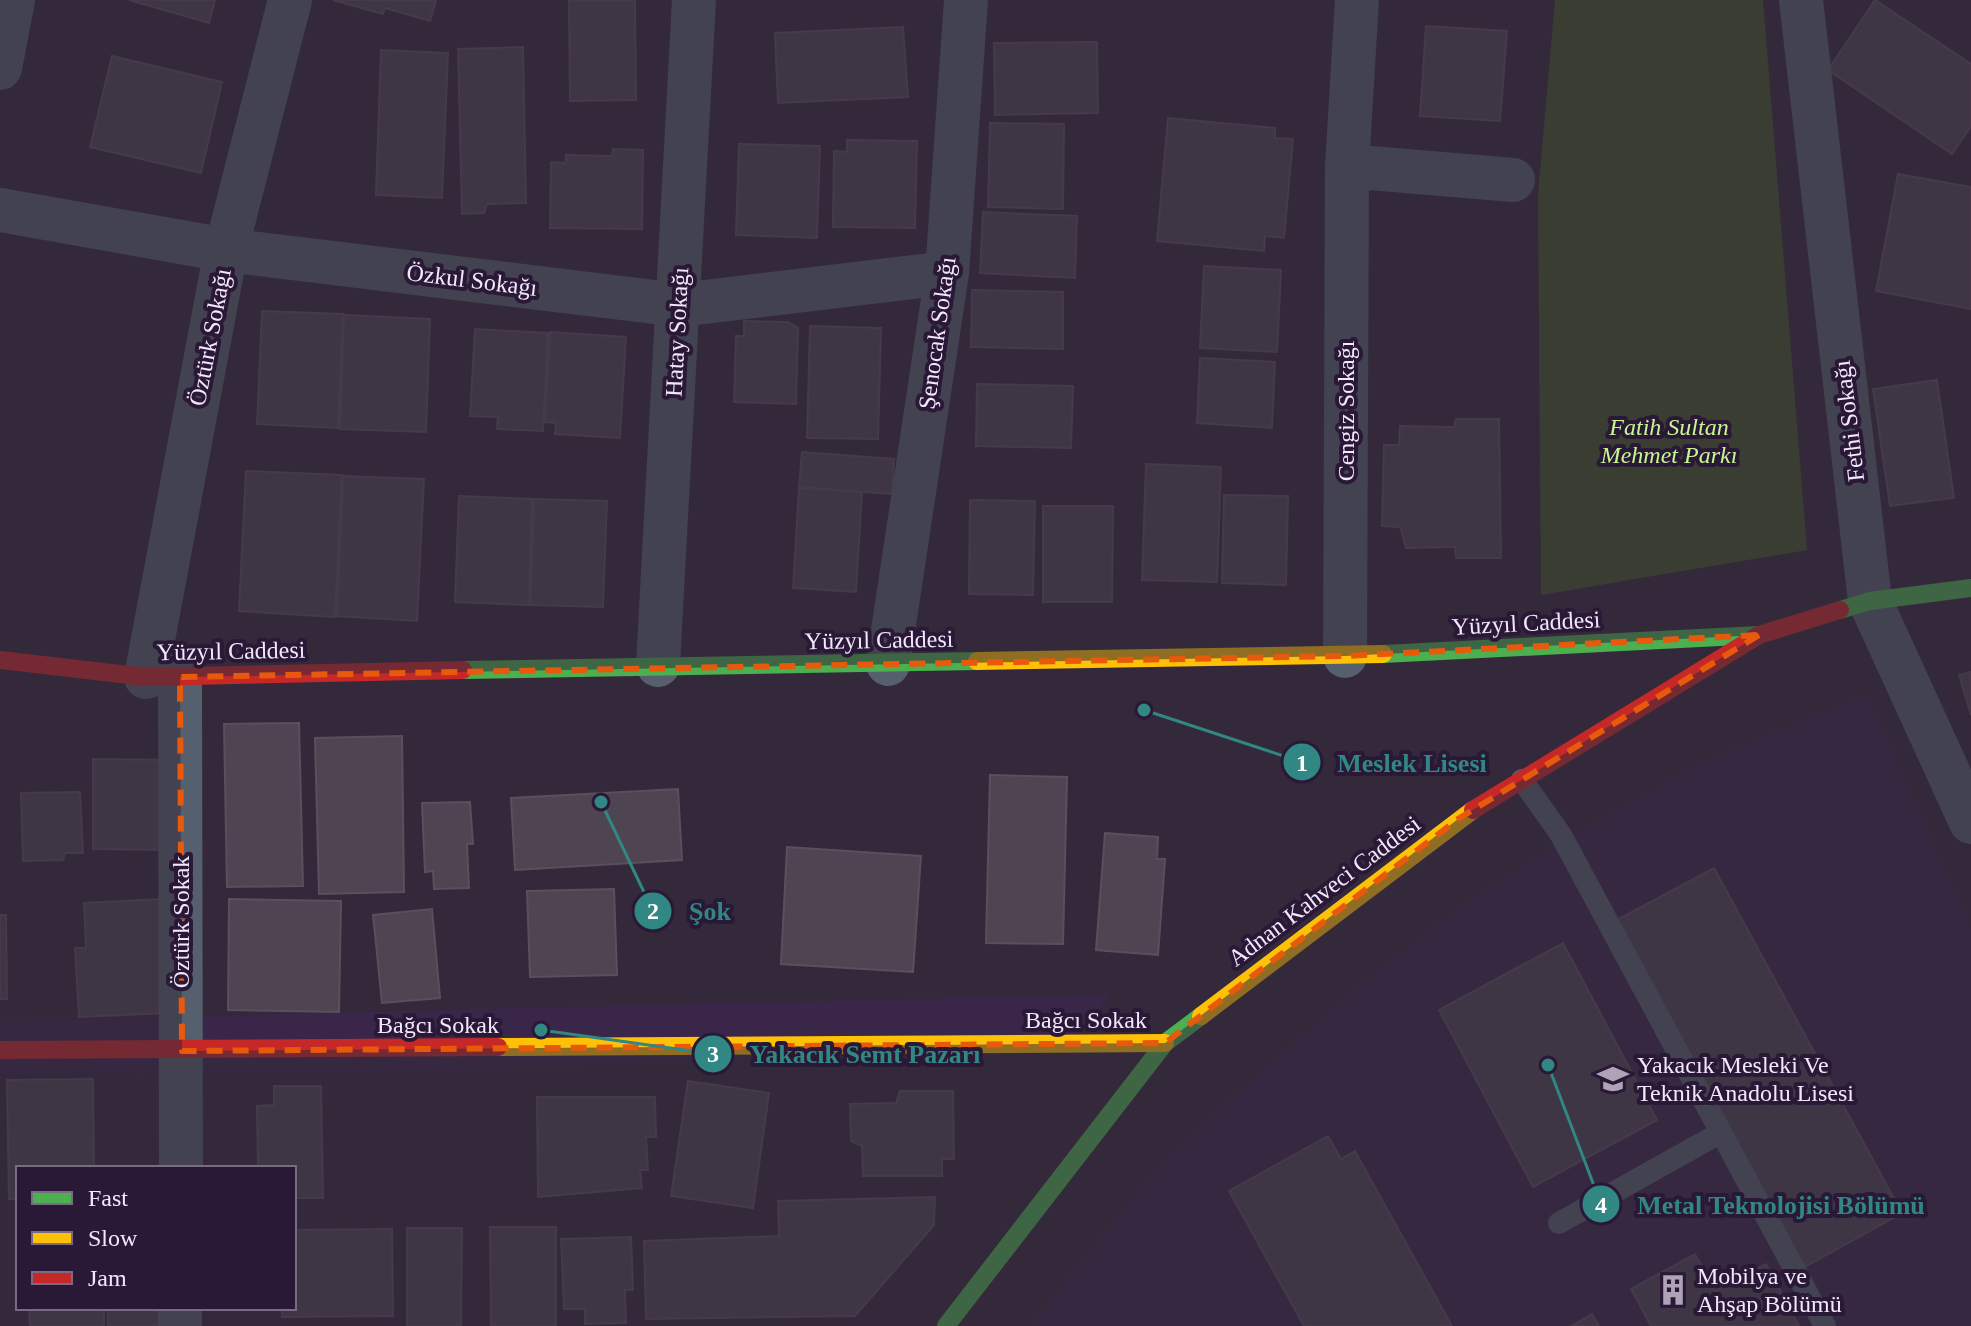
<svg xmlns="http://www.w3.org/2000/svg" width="1971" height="1326" viewBox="0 0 1971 1326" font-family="Georgia,serif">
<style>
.built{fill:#3a2649}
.green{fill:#435629}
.building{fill:#4f4552;stroke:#5a4f5c;stroke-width:2}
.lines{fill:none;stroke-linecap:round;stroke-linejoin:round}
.lane{stroke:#555f6d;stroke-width:22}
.street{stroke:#555f6d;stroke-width:44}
.fast{stroke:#4caf50;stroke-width:18}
.slow{stroke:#ffc107;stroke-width:18}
.jam{stroke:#c62828;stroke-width:18}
.marked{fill:none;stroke:#e8590c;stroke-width:6;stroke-dasharray:16 10;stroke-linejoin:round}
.labels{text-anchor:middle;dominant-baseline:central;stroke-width:8;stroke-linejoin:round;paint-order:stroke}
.street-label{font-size:24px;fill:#f2e7fb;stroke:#2a1837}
.park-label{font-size:24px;font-style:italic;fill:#c7f78f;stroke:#2a1837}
.poi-label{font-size:24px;fill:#f2e7fb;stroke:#2a1837;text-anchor:start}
.leader{fill:none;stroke:#318783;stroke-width:3}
.callout-dot{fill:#318783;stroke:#2a1837;stroke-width:3}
.mark-label{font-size:24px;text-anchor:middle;font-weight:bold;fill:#fff}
.callout-label{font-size:26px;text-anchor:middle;font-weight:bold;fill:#318783;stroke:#2a1837;stroke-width:8;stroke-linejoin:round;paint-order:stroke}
</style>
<rect width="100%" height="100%" fill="#33293a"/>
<path class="built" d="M1866,695L1971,929V1326H1031L1162,1162L1347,996L1477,895L1560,843L1699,764Z
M1111,994L1074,1040L469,1071L0,1074V1021Z"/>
<path class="green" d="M1555,0H1763L1807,550L1541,595L1538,195Z"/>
<path class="building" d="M129,0H215L209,23Z
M333,0H436L430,21L385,8L383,14Z
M569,0H635L636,100L570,101Z
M1875,0L1971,64V126L1952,154L1828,70Z
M1426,26L1507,31L1500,121L1420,116Z
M903,27L908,97L778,103L775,33Z
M1097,42L1098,113L995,115L994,43Z
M523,47L526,203L487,204L484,213L462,214L458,49Z
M381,50L448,53L442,198L376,195Z
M112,56L222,82L201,173L90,147Z
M1168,118L1275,128V138L1293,139L1284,238L1265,236L1264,251L1157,241Z
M990,123L1064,124L1063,209L988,207Z
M847,140L917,141L915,228L833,227L834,151L847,152Z
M739,144L820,146L817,238L736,235Z
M613,149L643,150L642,229L550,228L551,162L566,163V155L612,156Z
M1898,174L1971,187V309L1876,291Z
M983,212L1077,216L1075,278L980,273Z
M1204,266L1281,270L1277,352L1200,348Z
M972,290L1063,292V349L971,347Z
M262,311L343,314L338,428L257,424Z
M344,315L430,319L426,432L340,429Z
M744,321L788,322L798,328L796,404L734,402L736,336H744Z
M810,326L881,328L878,439L807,438Z
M475,329L548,333L543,431L497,429L498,417L470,416Z
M550,332L626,337L620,438L555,434L556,423L545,422Z
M1200,358L1275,362L1272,428L1197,423Z
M1937,380L1954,498L1890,506L1873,389Z
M977,384L1073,386L1071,448L976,446Z
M1456,419H1499L1501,558H1456L1455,547L1406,548L1400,527L1382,526L1384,445H1399L1400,426L1454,427Z
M802,452L894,459L892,494L799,487Z
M1146,464L1221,467L1217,582L1142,580Z
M246,471L342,475L335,617L239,611Z
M343,476L424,479L417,621L337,616Z
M799,488L862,492L856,592L793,588Z
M1224,495L1288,496L1286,585L1222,583Z
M459,496L532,499L529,605L455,602Z
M534,499L607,501L603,607L530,605Z
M970,500L1035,501L1033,595L969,594Z
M1043,506H1113L1112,602H1043Z
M1971,672V715L1959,675Z
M299,723L303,886L227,887L224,724Z
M402,736L404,892L319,894L315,738Z
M93,759L170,760L169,850L93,849Z
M990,775L1067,777L1063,944L986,943Z
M678,789L682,860L515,870L511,798Z
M80,792L83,853H65L63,860L23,861L21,793Z
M470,802L473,844H467L469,888L434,889L433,871L425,872L422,803Z
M1105,833L1158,837L1157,859H1165L1158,955L1096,950Z
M787,847L921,856L913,972L781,964Z
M1714,868L1902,1213L1803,1268L1615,921Z
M614,889L617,975L530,977L527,891Z
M162,899L168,1013L79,1017L75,948H86L84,903Z
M229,899L341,901L339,1012L228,1010Z
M432,909L440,998L382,1003L373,915Z
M0,915H6L7,999H0Z
M1563,943L1657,1120L1533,1187L1439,1010Z
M93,1079L94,1168H18V1199H9L7,1080Z
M688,1081L769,1093L753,1208L671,1196Z
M274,1086H321L323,1198H294V1168H258L257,1106L274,1105Z
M900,1091H953L954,1159H942V1176H863L862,1146L851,1141L850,1104L896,1103Z
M537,1097H655L656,1137H646L648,1170H640L642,1188L538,1197Z
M1328,1136L1341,1159L1355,1151L1452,1326H1304L1229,1191Z
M935,1197L934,1225L855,1316L646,1319L644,1241L779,1236L778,1201Z
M490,1227H556V1326H491Z
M407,1228H462L461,1326H407Z
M392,1229L393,1316L282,1317V1308H294V1230Z
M631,1237L633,1290H625L626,1323L585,1324V1309H564L561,1239Z
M1695,1254L1715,1291L1766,1264L1799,1326H1651L1631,1289Z
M29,1308H104V1326H30Z
M108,1308H179L180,1326H108Z
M1592,1314L1599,1326H1571Z"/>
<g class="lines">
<path class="lane" d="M1522,780L1561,835L1825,1326
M1559,1223L1720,1133"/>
<path class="street" d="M1801,0L1870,601L1971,822
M0,68L13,0
M1347,166L1513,180
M0,210L226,250L679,305L947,273
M1345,656L1347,166L1357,0
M888,664L947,273L966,0
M658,665L694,0
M146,677L226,250L290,0
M180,677L181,1168
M180,1326V1308"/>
<path class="fast" d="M1840,610L1870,601L1971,588
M1383,654L1759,635
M463,670L977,661
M946,1326L1165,1043L1201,1016"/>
<path class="slow" d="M977,661L1383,654
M1201,1016L1473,810
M498,1047L1165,1043"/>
<path class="jam" d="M0,660L146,677L463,670
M1473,810L1759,635L1840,610
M0,1050L498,1047"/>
</g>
<path d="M0 0H1971V1326H0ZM1759,635L1458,819L1165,1043L182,1051L180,677L1345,656Z" fill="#33293a" fill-opacity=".55" fill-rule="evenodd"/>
<path class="marked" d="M1759,635L1458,819L1165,1043L182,1051L180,677L1345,656Z"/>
<defs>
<symbol id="school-bare" viewBox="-9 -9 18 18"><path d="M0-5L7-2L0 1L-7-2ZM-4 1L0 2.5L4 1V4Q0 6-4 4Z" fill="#afa4b7" stroke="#2a1837" stroke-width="2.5" paint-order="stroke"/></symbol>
<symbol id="building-bare" viewBox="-9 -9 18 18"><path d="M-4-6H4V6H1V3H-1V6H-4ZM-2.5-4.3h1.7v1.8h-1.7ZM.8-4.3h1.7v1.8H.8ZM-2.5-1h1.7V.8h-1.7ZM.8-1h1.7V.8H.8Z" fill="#afa4b7" stroke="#2a1837" stroke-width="2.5" paint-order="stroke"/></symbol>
</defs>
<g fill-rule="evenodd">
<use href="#school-bare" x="1591" y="1057" width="44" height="44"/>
<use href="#building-bare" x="1651" y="1268" width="44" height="44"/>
</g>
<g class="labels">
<g class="street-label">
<text transform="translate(472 280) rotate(7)">Özkul Sokağı</text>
<text transform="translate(677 332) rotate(-87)">Hatay Sokağı</text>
<text transform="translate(937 333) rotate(-82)">Şenocak Sokağı</text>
<text transform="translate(210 337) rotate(-79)">Öztürk Sokağı</text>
<text transform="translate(1346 411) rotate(-90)">Cengiz Sokağı</text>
<text transform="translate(1849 421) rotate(-97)">Fethi Sokağı</text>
<text transform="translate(1526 623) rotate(-3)">Yüzyıl Caddesi</text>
<text transform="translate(879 640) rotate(-1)">Yüzyıl Caddesi</text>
<text transform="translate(231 651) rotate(-1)">Yüzyıl Caddesi</text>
<text transform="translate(1324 891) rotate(-37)">Adnan Kahveci Caddesi</text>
<text transform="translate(181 922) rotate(-90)">Öztürk Sokak</text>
<text x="1086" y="1020">Bağcı Sokak</text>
<text x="438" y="1025">Bağcı Sokak</text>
</g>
<g class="park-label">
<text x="1669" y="427">Fatih Sultan<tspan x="1669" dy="28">Mehmet Parkı</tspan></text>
</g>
<g class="poi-label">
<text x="1637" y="1065">Yakacık Mesleki Ve<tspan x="1637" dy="28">Teknik Anadolu Lisesi</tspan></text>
<text x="1697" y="1276">Mobilya ve<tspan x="1697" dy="28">Ahşap Bölümü</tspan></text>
</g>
</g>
<path class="leader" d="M1144 710L1302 762M601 802L653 911M541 1030L713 1054M1548 1065L1601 1204"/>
<g class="callout-dot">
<circle cx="1144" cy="710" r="8"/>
<circle cx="601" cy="802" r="8"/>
<circle cx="541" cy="1030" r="8"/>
<circle cx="1548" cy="1065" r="8"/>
<circle cx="1302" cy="762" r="20"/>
<circle cx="653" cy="911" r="20"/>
<circle cx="713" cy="1054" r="20"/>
<circle cx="1601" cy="1204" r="20"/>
</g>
<g class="mark-label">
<text x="1302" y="771">1</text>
<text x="653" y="919">2</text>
<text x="713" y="1062">3</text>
<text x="1601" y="1213">4</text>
</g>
<g class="callout-label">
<text x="1412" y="772">Meslek Lisesi</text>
<text x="710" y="920">Şok</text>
<text x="865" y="1063">Yakacık Semt Pazarı</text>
<text x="1781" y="1214">Metal Teknolojisi Bölümü</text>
</g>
<rect x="16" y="1166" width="280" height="144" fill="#2a1837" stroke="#7a6b85" stroke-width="2"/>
<rect x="32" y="1192" width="40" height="12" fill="#4caf50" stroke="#7a6b85" stroke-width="2"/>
<text x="88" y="1206" font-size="24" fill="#f2e7fb">Fast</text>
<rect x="32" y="1232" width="40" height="12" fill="#ffc107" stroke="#7a6b85" stroke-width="2"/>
<text x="88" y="1246" font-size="24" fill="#f2e7fb">Slow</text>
<rect x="32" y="1272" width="40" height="12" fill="#c62828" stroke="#7a6b85" stroke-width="2"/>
<text x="88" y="1286" font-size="24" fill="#f2e7fb">Jam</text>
</svg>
